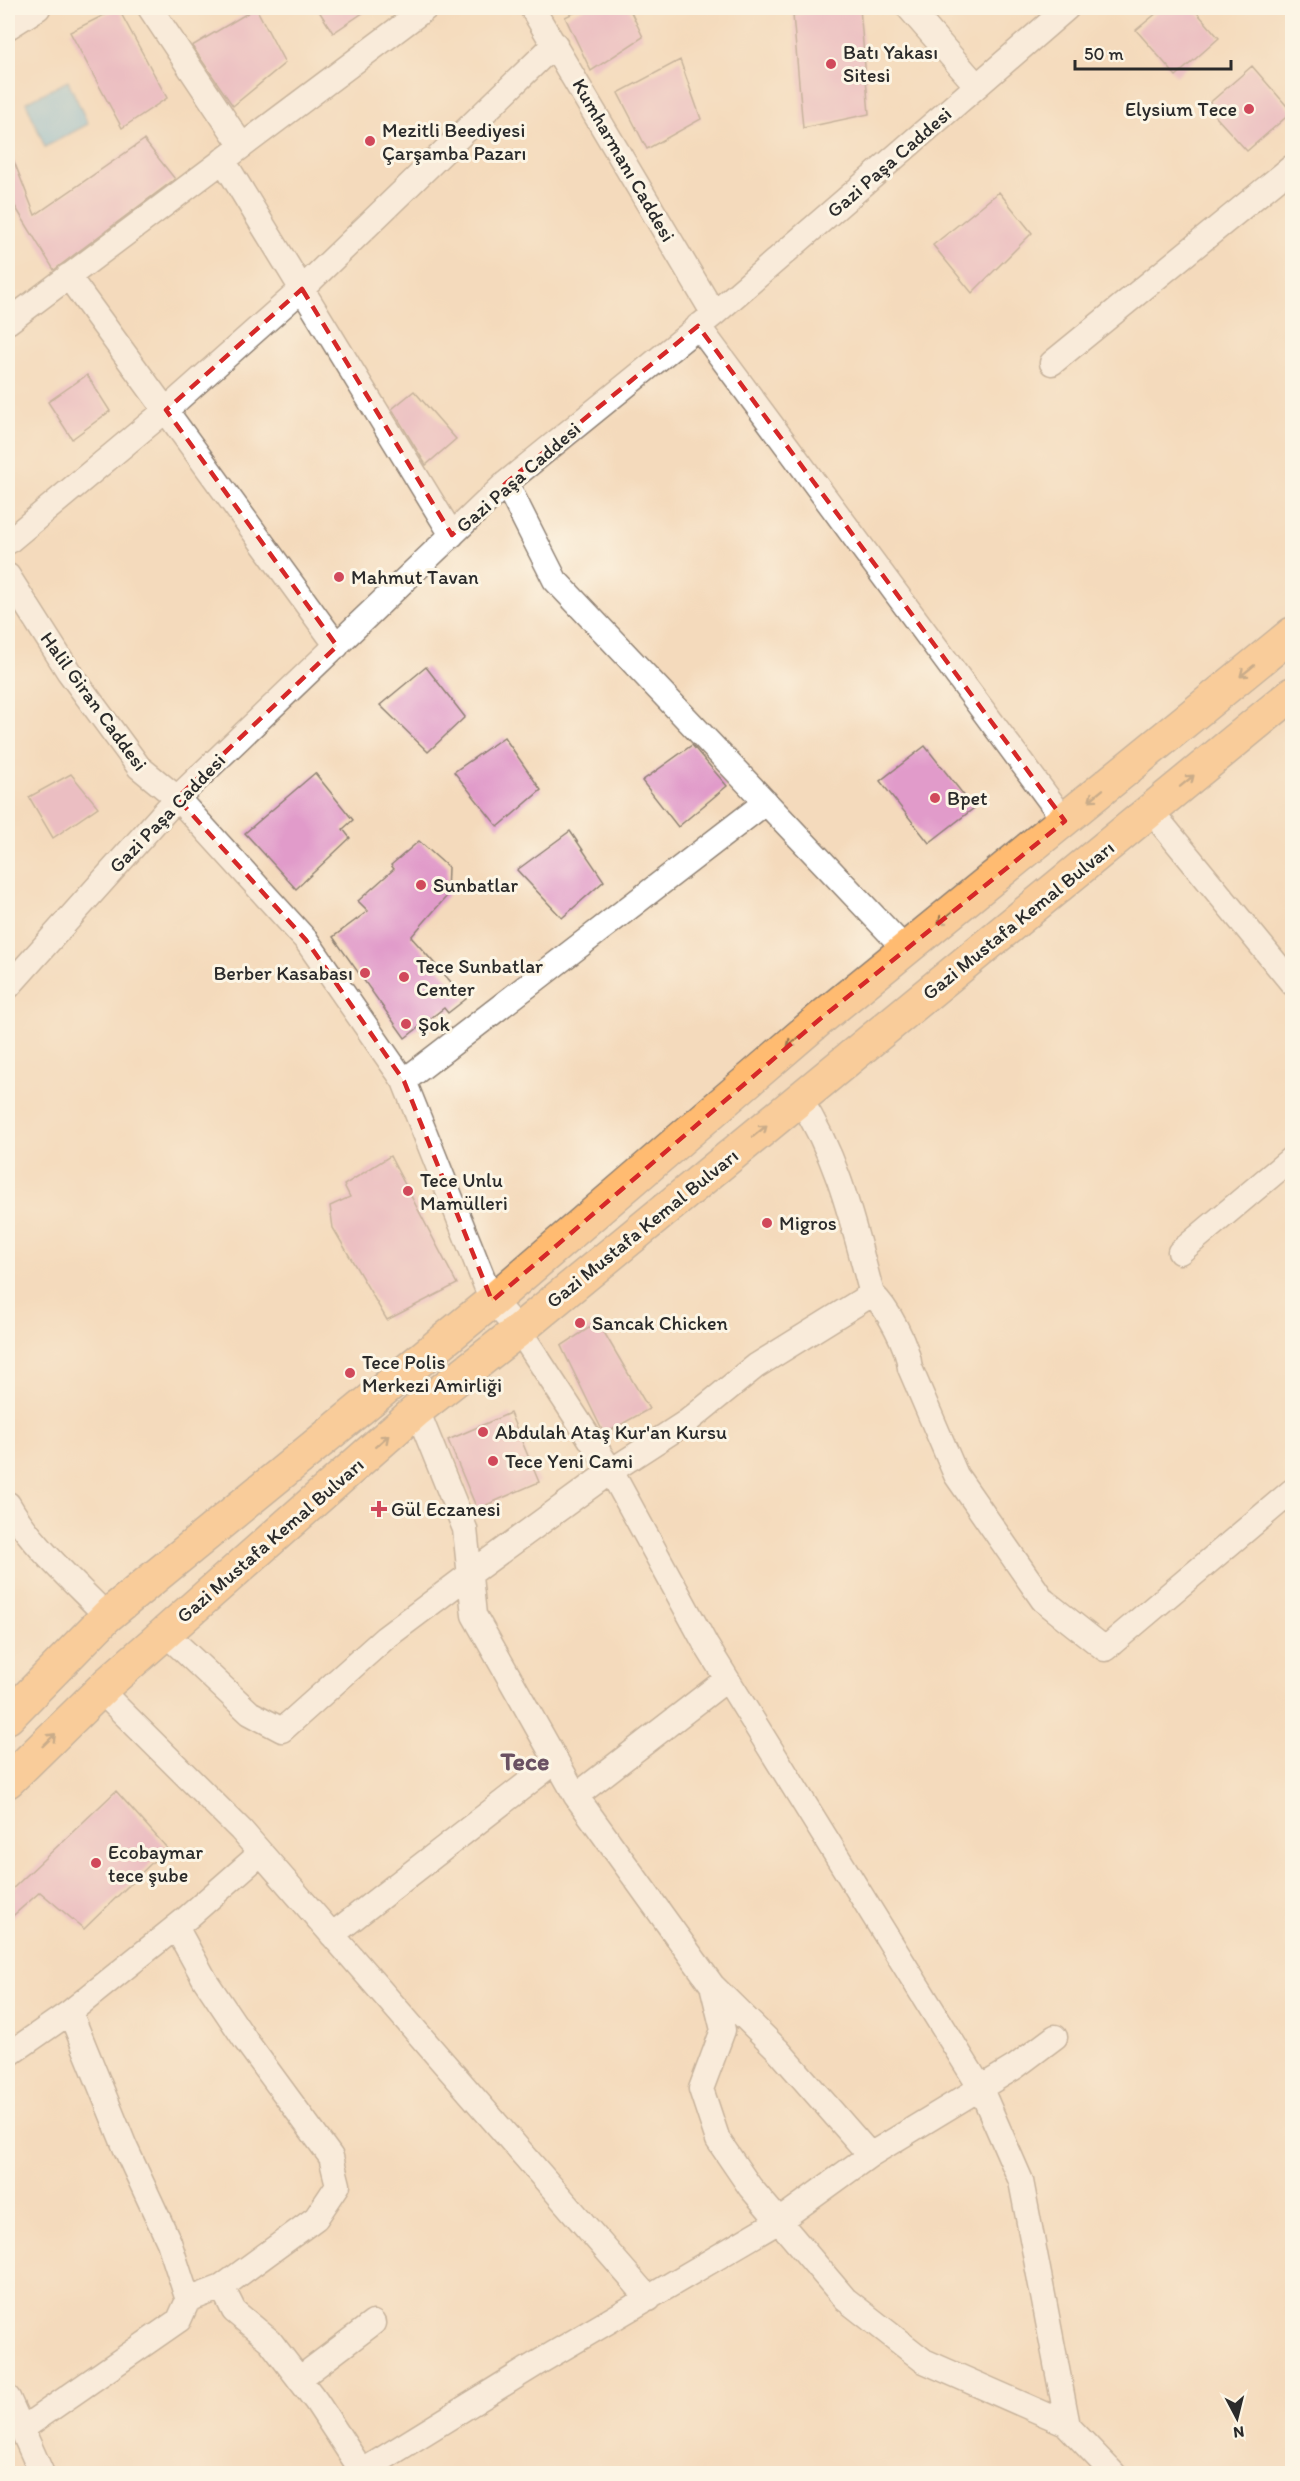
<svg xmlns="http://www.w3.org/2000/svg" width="1300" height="2481" viewBox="0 0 1300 2481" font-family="Itim,sans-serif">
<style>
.water{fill:#67bbe3;stroke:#497387;stroke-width:1.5}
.building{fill:#e19bca}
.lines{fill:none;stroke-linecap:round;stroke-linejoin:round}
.minor-casing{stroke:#908274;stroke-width:27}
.highway-casing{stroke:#908274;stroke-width:36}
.minor{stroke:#fff;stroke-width:24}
.highway{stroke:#ffbb71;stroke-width:33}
.oneway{stroke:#95734e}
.marked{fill:none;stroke:#d62828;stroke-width:4.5;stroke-dasharray:12 8;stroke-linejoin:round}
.poi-dot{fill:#d1495b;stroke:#fcf5e5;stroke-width:2}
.labels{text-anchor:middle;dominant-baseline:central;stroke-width:6;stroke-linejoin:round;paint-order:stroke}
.poi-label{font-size:20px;fill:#2b2b2b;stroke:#fcf5e5;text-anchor:start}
.street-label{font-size:20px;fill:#2b2b2b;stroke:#fcf5e5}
.district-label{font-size:26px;font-weight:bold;fill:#6b5263;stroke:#fcf5e5}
</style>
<rect width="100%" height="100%" fill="#fcf5e5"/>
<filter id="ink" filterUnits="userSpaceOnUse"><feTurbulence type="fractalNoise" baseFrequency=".0167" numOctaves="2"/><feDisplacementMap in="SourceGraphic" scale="12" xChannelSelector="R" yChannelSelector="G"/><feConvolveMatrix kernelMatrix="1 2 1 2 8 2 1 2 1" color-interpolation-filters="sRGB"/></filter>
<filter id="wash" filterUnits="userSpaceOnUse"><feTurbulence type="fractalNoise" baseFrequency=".008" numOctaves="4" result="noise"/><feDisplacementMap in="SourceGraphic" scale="24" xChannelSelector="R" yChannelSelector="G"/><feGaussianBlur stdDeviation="1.35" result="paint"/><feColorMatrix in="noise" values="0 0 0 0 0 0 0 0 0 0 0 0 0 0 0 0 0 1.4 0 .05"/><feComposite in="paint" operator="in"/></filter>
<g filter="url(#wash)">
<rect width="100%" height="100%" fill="#f4dabc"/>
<path class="water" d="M68,81L88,124L45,147L26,102Z"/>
<g id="blocks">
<path class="building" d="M118,8L167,98L122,128L70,32Z
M256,8L285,63L233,106L192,46Z
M317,8H370L333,33Z
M584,8H629L643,37L591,71L565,17Z
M838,8H860L869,114L803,128L793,15Z
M1163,8H1193L1219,38L1176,76L1136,30Z
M680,60L701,119L647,149L618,93Z
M1252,66L1292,112L1247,151L1206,106Z
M144,140L175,179L54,270L13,203L8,205V146L35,215Z
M999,192L1032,233L972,293L933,245Z
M87,375L110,411L72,439L48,402Z
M414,391L456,439L426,465L392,409Z
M426,667L465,717L428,752L380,705Z
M504,737L541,790L498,827L454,772Z
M692,745L727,786L678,827L642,781Z
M925,746L974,808L929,843L880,781Z
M315,773L353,820L343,829L350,838L296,889L245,833Z
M71,774L98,807L53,838L29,797Z
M570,831L604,881L562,918L517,870Z
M419,841L448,867L447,896L411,937L466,999L448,1013L444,1008L405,1038L333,937L368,911L358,901L394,869L391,865Z
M390,1156L457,1284L387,1320L333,1228L330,1206L350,1197L344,1185Z
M598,1322L649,1409L604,1434L561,1346Z
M510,1413L539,1482L477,1509L448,1440Z
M116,1791L167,1848L84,1929L40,1892L8,1920V1893Z"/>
</g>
</g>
<g filter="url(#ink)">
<use href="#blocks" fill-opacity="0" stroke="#908274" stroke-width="1.5"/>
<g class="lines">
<defs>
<path id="minor" d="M150,8L242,146
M532,8L714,314
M909,8L977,86
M8,27L38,8
M223,160L452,535
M68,276L337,646
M8,322L426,8
M698,326L1065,821
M1052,363L1292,167
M506,483L555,580L906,950
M8,542L166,410L302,289L555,44
M8,576L69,672L139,767L177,798L306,940L404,1081L492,1301L519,1330L611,1471L706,1645L980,2087L1021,2181L1068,2426
M1151,811L1292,983
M8,987L177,798L506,483L714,314L1067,8
M404,1081L766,802
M800,1099C839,1159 853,1225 872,1294C888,1308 908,1347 910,1368L956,1475L1043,1600L1105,1649L1292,1491
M1180,1252L1292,1158
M417,1410L465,1529L474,1615L576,1796L712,1985L723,2030L701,2089L718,2140L750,2187L845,2299L924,2361L1065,2423L1114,2474
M8,1504C32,1546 73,1581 107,1616
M165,1633L250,1713L282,1730L385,1638L470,1574L611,1471L688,1421L756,1366L872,1294
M100,1690L241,1830L649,2299
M576,1796L727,1679
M176,1927L205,1980L246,2041L331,2157L338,2185L316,2218L222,2287L188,2300
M332,1935L556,1761
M712,1985L778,2050L870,2155
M8,2055L70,2012
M222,2287L234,2311L270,2341L316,2401L362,2471
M299,2379L373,2323
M8,2398L42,2474
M22,2429L179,2320L188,2300L169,2242L125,2147L70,2012L187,1918L261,1853
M358,2474L536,2364L779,2221L870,2155L1015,2067L1055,2037"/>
<path id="highway" d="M8,1717L107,1616L492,1301L820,1019L1292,634
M8,1781L107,1684L165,1633L417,1410L519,1330L1292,694"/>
</defs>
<use href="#minor" class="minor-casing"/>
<use href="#highway" class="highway-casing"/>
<use href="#minor" class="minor"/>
<use href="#highway" class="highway"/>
</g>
<defs><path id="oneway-shaft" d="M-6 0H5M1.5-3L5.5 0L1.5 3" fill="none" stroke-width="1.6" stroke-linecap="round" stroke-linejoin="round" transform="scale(1.5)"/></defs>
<g class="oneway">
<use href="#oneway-shaft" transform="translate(1247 671) rotate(141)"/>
<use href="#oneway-shaft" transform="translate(1187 781) rotate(-39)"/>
<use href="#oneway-shaft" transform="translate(1096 795) rotate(141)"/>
<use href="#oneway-shaft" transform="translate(945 918) rotate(141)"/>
<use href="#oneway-shaft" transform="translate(794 1041) rotate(139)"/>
<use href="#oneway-shaft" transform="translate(760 1131) rotate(-39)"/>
<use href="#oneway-shaft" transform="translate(382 1441) rotate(-41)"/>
<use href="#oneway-shaft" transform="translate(49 1740) rotate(-44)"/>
</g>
</g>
<path d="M0 0H1300V2481H0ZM302,289L452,535L506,483L698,326L1065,821L820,1019L492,1301L404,1081L306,940L177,798L337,646L166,410Z" fill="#f4dabc" fill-opacity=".55" fill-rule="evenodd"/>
<path class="marked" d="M302,289L452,535L506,483L698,326L1065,821L820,1019L492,1301L404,1081L306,940L177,798L337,646L166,410Z"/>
<g class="poi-dot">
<circle cx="831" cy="64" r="6"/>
<circle cx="1249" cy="109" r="6"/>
<circle cx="370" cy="141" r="6"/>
<circle cx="339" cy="577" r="6"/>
<circle cx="935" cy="798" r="6"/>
<circle cx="421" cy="885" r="6"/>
<circle cx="365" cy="973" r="6"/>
<circle cx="404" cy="977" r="6"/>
<circle cx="406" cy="1024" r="6"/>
<circle cx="408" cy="1191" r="6"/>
<circle cx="767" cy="1223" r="6"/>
<circle cx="580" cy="1323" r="6"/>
<circle cx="350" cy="1373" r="6"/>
<circle cx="483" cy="1432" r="6"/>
<circle cx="493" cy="1461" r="6"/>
<path d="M376 1500h6v6h6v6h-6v6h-6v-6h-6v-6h6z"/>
<circle cx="96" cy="1863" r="6"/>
</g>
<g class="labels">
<g class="poi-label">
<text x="843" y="52">Batı Yakası<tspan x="843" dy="23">Sitesi</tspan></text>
<text x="1237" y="109" text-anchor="end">Elysium Tece</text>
<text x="382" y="130">Mezitli Beediyesi<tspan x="382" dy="23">Çarşamba Pazarı</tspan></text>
<text x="351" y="577">Mahmut Tavan</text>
<text x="947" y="798">Bpet</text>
<text x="433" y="885">Sunbatlar</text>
<text x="416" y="966">Tece Sunbatlar<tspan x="416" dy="23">Center</tspan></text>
<text x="353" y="973" text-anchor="end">Berber Kasabası</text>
<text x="418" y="1024">Şok</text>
<text x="420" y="1180">Tece Unlu<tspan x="420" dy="23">Mamülleri</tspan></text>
<text x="779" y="1223">Migros</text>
<text x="592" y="1323">Sancak Chicken</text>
<text x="362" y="1362">Tece Polis<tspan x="362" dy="23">Merkezi Amirliği</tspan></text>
<text x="495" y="1432">Abdulah Ataş Kur'an Kursu</text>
<text x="505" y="1461">Tece Yeni Cami</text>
<text x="391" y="1509">Gül Eczanesi</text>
<text x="108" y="1852">Ecobaymar<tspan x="108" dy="23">tece şube</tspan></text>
</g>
<g class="street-label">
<text transform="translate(624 160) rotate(60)">Kumharmanı Caddesi</text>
<text transform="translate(889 162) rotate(-41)">Gazi Paşa Caddesi</text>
<text transform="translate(518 477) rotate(-41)">Gazi Paşa Caddesi</text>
<text transform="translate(94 701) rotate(54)">Halil Giran Caddesi</text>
<text transform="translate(167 813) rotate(-46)">Gazi Paşa Caddesi</text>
<text transform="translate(1018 920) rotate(-39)">Gazi Mustafa Kemal Bulvarı</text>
<text transform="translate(642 1228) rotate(-39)">Gazi Mustafa Kemal Bulvarı</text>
<text transform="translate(270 1540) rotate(-41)">Gazi Mustafa Kemal Bulvarı</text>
</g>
<g class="district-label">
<text x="525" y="1761">Tece</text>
</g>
</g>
<rect width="1300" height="2481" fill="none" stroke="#fcf5e5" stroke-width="30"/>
<g transform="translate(1237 2418) rotate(173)" stroke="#fcf5e5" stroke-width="4.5" paint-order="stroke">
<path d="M0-4.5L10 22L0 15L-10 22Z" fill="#2b2b2b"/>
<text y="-9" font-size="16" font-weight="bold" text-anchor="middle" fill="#2b2b2b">N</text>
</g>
<path d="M1075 60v9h156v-9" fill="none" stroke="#2b2b2b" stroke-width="3"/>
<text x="1084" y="60" font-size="18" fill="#2b2b2b" stroke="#fcf5e5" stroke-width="4.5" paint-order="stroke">50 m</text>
</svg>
